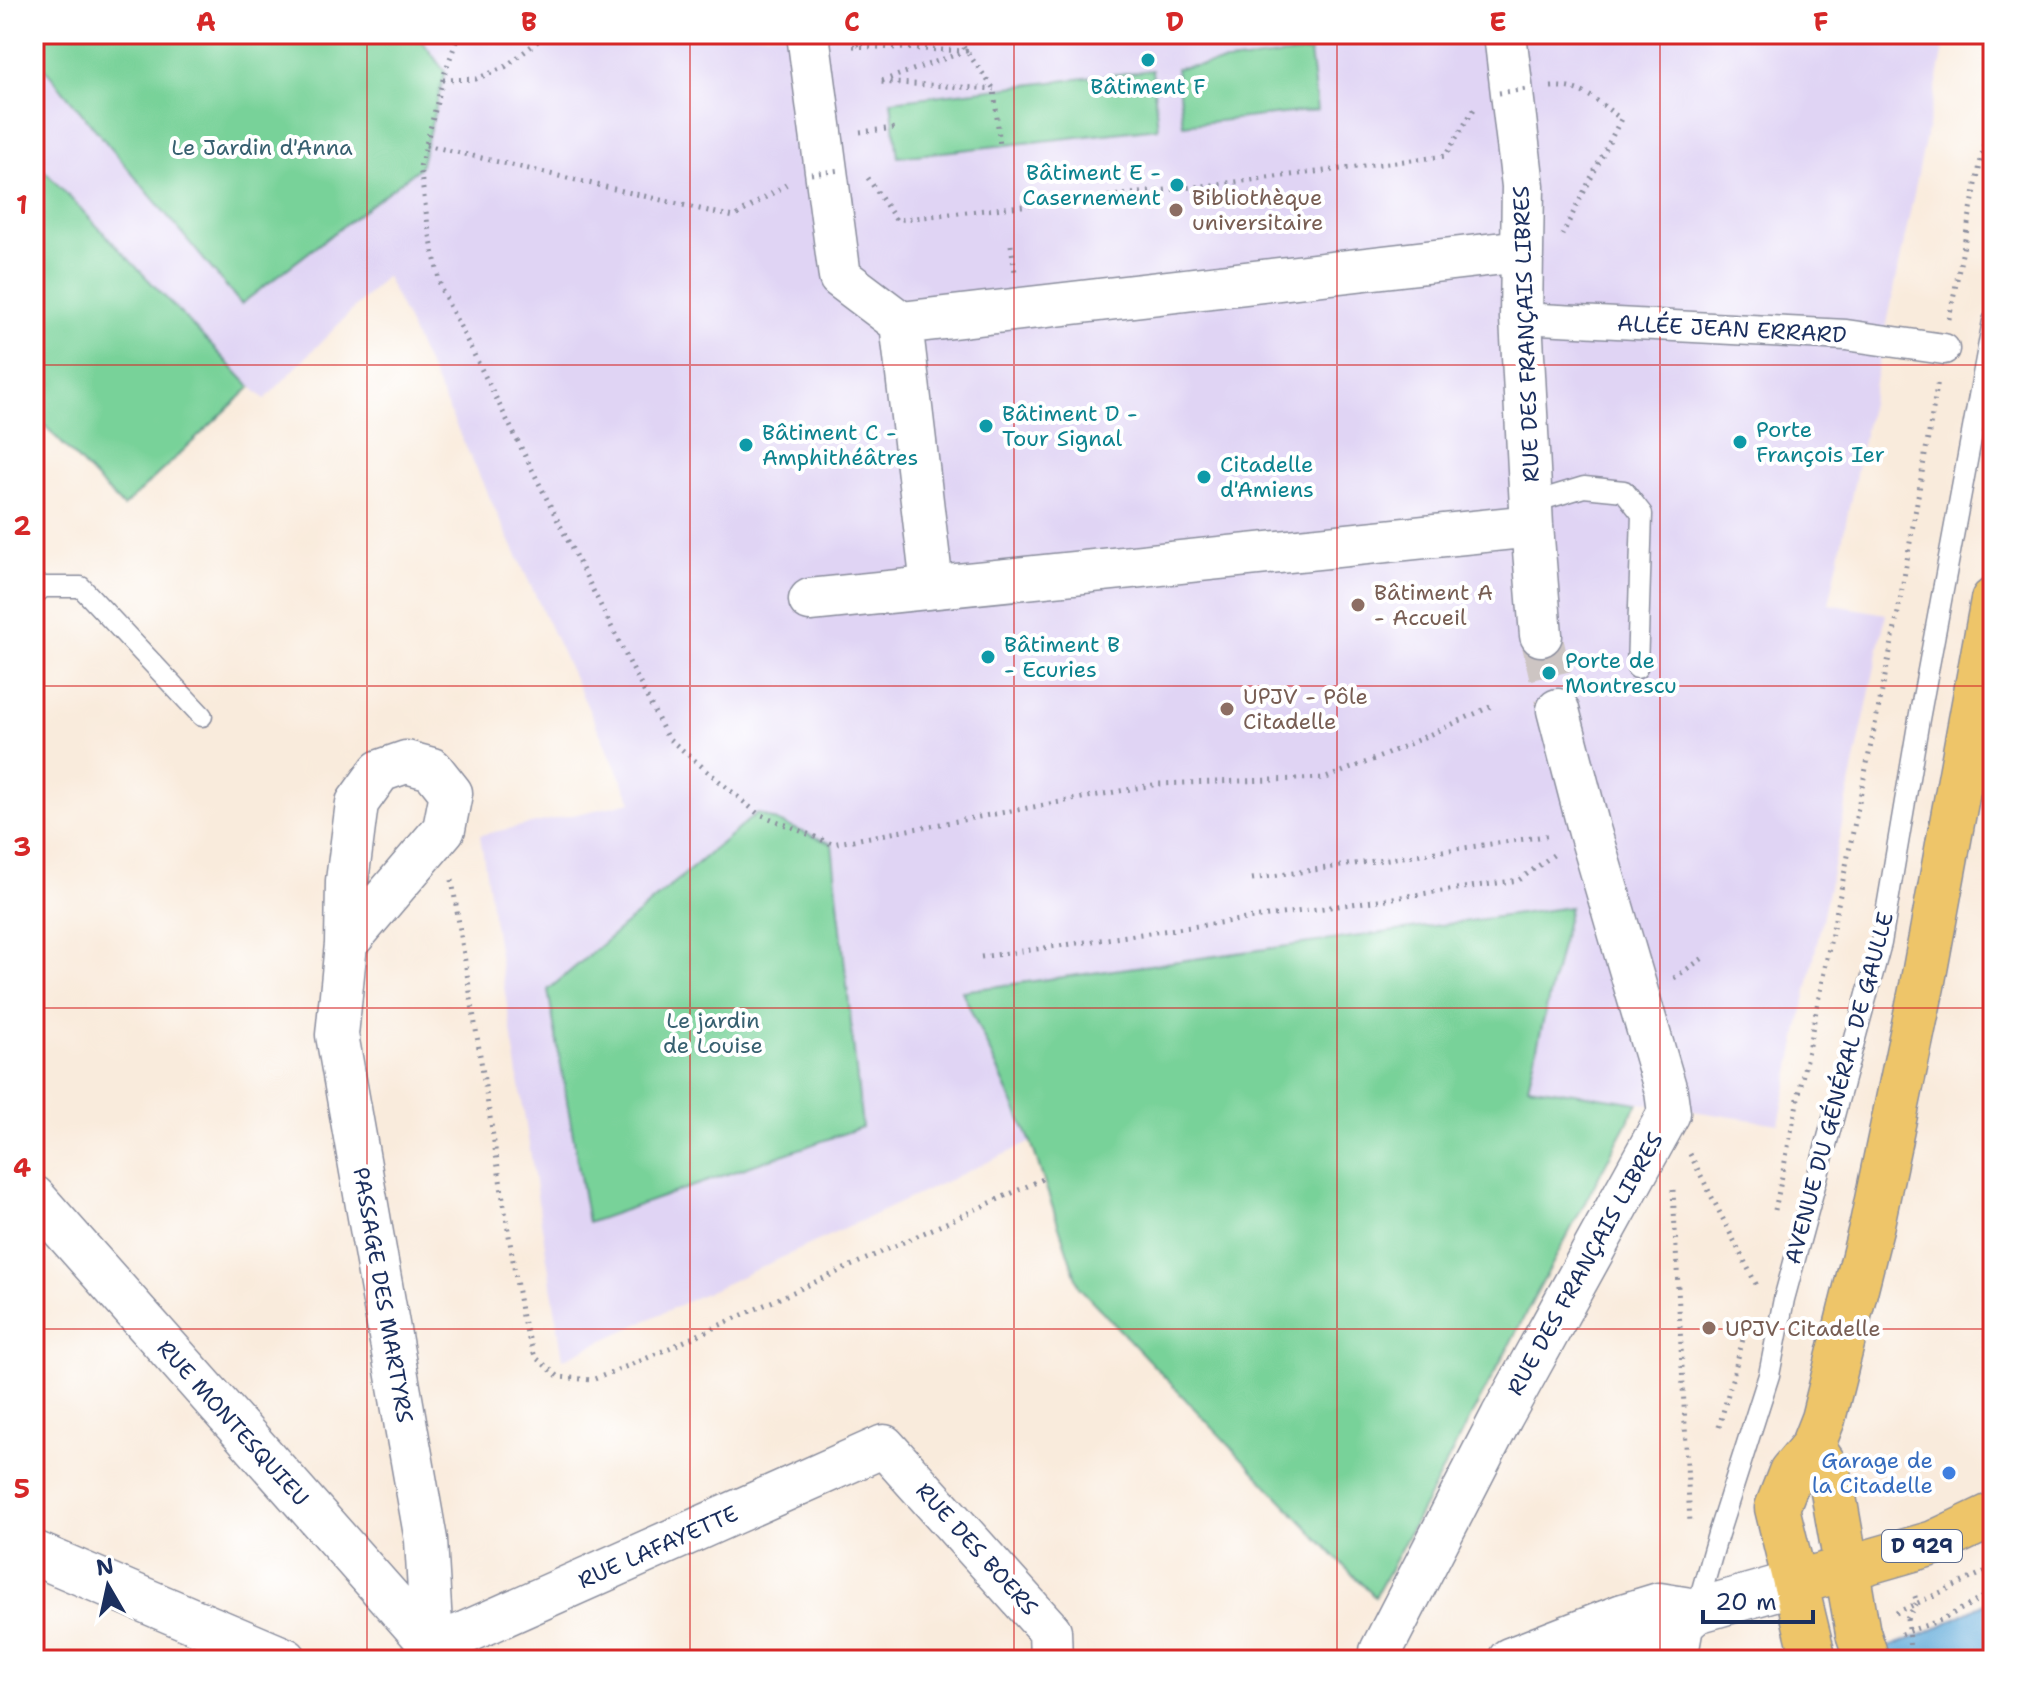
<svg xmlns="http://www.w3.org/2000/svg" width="2027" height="1694" viewBox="0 0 2027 1694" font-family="'Shantell Sans',sans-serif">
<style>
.built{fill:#e0d4f4}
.green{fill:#78d299;stroke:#4a807c;stroke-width:2}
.water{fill:#62abd9;stroke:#3e6d9c;stroke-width:2}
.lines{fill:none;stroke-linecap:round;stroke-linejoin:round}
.minor-tunnel{stroke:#cdc5c3;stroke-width:42;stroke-dasharray:42 21;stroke-linecap:butt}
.service-casing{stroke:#8a8d9d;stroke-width:23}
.pedestrian-casing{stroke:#8a8d9d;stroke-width:33}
.minor-casing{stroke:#8a8d9d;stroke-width:45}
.tertiary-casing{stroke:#8a8d9d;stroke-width:47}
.primary-casing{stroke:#8a8d9d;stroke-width:47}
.path{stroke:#8a8d9d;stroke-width:5;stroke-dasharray:2 6;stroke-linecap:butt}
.service{stroke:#fff;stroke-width:20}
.pedestrian{stroke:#fff;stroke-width:30}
.minor{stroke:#fff;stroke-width:42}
.tertiary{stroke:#fff;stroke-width:44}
.primary{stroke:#eec569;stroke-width:44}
.primary-bridge-casing{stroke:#8a8d9d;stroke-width:47;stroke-linecap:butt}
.path-bridge{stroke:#8a8d9d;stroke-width:5;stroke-dasharray:2 6;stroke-linecap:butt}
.primary-bridge{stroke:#eec569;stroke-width:44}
.grid{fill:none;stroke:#d62828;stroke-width:2;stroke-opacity:0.55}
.culture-dot{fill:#0f9aa8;stroke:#fff;stroke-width:3}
.education-dot{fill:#8d6e63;stroke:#fff;stroke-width:3}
.shop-dot{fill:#3f7fe0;stroke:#fff;stroke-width:3}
.labels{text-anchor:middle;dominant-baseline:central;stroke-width:8;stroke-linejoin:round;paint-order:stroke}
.shield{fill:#fff;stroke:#5f6d8e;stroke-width:2}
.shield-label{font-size:20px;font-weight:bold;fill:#1b2f5e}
.culture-label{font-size:22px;fill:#0d838f;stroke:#fff;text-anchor:start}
.park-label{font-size:22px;fill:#376070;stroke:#fff}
.education-label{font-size:22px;fill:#785e54;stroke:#fff;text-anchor:start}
.street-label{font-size:22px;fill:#1b2f5e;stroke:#fff}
.shop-label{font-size:22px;fill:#366cbe;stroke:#fff;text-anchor:end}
.neatline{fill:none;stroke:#d62828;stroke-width:3}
.grid-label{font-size:26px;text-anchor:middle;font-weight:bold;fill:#d62828}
</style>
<rect width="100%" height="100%" fill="#fff"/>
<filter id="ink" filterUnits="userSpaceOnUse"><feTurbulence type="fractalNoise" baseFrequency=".0125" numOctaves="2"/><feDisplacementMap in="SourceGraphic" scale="16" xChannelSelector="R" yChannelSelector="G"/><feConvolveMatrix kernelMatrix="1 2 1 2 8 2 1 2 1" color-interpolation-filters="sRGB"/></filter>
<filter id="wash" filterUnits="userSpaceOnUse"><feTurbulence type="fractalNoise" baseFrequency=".006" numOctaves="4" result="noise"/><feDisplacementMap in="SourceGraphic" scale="32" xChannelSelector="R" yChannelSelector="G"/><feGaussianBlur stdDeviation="1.8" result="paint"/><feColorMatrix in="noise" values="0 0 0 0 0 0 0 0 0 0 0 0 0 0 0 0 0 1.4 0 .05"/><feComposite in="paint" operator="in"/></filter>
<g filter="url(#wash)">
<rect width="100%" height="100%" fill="#f9ebdc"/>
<path class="built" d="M34,34H1947L1829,604L1886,614L1779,1124L1527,1086L1569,907L963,991L1031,1142L563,1359L480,835L632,802L386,276L265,399L251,387L34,160Z"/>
<path class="green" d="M34,34H417L445,72L420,167L241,304L34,56Z
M1310,52L1317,110L1183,125L1176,68Z
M1152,70L1158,128L898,157L891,101Z
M34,160L251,387L123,507L34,414Z
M757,813L832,844L862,1127L588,1223L548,990Z
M1570,907L1528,1086L1638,1103L1375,1597L1343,1565L1079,1287L1031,1142L962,991Z"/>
<path class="water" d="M1993,1599V1660H1853L1926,1633Z"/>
</g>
<g filter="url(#ink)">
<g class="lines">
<path class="minor-tunnel" d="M1541,635L1558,710"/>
<defs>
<path id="service" d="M1531,503L1584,487L1624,491L1642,514L1637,668
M34,595L43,587H81L202,716
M1687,1660L1696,1611L1718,1534L1769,1375L1784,1299L1881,943L1919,719L1993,321"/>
<path id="pedestrian" d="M1521,318L1846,335L1944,349"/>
<path id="minor" d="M808,34L840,277L901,323
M1505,34L1523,186L1521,318L1532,526L1541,635
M932,586L901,323L1521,251
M810,600L1532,526
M346,944L444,829L451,793L432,769L406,762L380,771L357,803L347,881L346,944L337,1035L426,1540L433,1660
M34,1197L433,1647
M433,1647L884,1446L1050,1631L1051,1660
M1382,1660L1381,1651L1502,1416L1669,1113L1666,1091L1589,829L1558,710"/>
<path id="tertiary" d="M34,1553L285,1660
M1510,1660L1623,1616L1659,1605L1696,1611L1795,1583
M1605,1660L1633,1652L1668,1635L1696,1611"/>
<path id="primary" d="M1812,1447L1828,1470L1833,1491L1858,1633
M1795,1583L1934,1543L1993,1515
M1814,1660L1777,1508L1791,1472L1812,1447L1823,1419L1872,1224L1922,986L1993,600"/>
</defs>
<use href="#service" class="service-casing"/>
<use href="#pedestrian" class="pedestrian-casing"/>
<use href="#minor" class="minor-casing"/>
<use href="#tertiary" class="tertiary-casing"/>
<use href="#primary" class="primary-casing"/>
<path class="path" d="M459,34L445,72L420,167L428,226L441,289L667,737L757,813L832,844L1158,784L1326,778L1385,755L1494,705
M889,34L852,46L966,51L879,82L994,89
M954,34L994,89L1000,146
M443,80L476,79L505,67L547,34
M1551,87C1583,85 1597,101 1621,119L1562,235
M860,132L895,128
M426,145L734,217L790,182
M868,178L896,220L1211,185L1445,156L1474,109
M1011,245L1015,272
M1949,319L1993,100
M1252,879L1552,835
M452,880L522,1317L535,1357L559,1377L592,1380L645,1359L1043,1179
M981,957L1519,880L1556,853
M1674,978L1706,956
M1690,1154L1758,1288
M1673,1190L1690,1523
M1775,1210L1897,618L1938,380
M1719,1427L1745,1332
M1896,1613L1993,1568
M1907,1619L1917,1602L1913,1591
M1901,1634L1941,1620L1993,1592
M1762,1660L1774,1657"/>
<use href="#service" class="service"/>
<use href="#pedestrian" class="pedestrian"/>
<use href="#minor" class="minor"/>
<use href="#tertiary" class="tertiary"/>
<use href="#primary" class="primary"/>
<defs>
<path id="primary-bridge" d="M1858,1633L1867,1660"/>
</defs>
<use href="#primary-bridge" class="primary-bridge-casing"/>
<path class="path-bridge" d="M1499,93L1527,89
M811,174L841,170
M1907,1619L1911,1660"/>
<use href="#primary-bridge" class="primary-bridge"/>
</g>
</g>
<path class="grid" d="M367,34V1660M690,34V1660M1014,34V1660M1337,34V1660M1660,34V1660M34,365H1993M34,686H1993M34,1008H1993M34,1329H1993"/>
<g class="culture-dot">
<circle cx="1148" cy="60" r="8"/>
<circle cx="1177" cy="185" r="8"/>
<circle cx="986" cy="426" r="8"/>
<circle cx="1740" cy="442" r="8"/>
<circle cx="746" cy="445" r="8"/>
<circle cx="1204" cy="477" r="8"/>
<circle cx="988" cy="657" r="8"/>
<circle cx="1549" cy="673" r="8"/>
</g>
<g class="education-dot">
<circle cx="1176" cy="210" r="8"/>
<circle cx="1358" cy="605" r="8"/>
<circle cx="1227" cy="709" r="8"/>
<circle cx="1709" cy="1328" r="8"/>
</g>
<circle class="shop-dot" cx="1949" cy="1473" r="8"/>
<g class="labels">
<rect class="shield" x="1882" y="1530" width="80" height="32" rx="6"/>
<g class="shield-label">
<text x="1922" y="1546">D 929</text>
</g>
<g class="culture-label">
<text x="1148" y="86" text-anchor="middle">Bâtiment F</text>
<text x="1161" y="172" text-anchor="end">Bâtiment E -<tspan x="1161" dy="25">Casernement</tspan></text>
<text x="1002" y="413">Bâtiment D -<tspan x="1002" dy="25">Tour Signal</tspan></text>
<text x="1756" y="429">Porte<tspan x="1756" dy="25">François Ier</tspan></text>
<text x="762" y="432">Bâtiment C -<tspan x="762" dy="25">Amphithéâtres</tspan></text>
<text x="1220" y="464">Citadelle<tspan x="1220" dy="25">d'Amiens</tspan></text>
<text x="1004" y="644">Bâtiment B<tspan x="1004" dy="25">- Ecuries</tspan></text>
<text x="1565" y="660">Porte de<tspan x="1565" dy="25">Montrescu</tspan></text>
</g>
<g class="park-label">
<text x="262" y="147">Le Jardin d'Anna</text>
<text x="713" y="1020">Le jardin<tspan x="713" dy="25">de Louise</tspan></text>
</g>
<g class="education-label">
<text x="1192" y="197">Bibliothèque<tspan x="1192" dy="25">universitaire</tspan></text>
<text x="1374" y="592">Bâtiment A<tspan x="1374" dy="25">- Accueil</tspan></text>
<text x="1243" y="696">UPJV - Pôle<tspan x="1243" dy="25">Citadelle</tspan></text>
<text x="1725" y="1328">UPJV Citadelle</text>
</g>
<g class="street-label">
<text transform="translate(1732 329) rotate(3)">ALLÉE JEAN ERRARD</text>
<text transform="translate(1526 334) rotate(-92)">RUE DES FRANÇAIS LIBRES</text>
<text transform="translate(1839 1088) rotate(-75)">AVENUE DU GÉNÉRAL DE GAULLE</text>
<text transform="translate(1585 1264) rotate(-61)">RUE DES FRANÇAIS LIBRES</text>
<text transform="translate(383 1295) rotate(80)">PASSAGE DES MARTYRS</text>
<text transform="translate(233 1423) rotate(48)">RUE MONTESQUIEU</text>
<text transform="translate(658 1547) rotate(-24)">RUE LAFAYETTE</text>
<text transform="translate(977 1549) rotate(48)">RUE DES BOERS</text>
</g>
<g class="shop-label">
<text x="1933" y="1460">Garage de<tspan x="1933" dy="25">la Citadelle</tspan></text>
</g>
</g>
<rect width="2027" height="1694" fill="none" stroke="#fff" stroke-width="88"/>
<g transform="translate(108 1586) rotate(351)" stroke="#ffffff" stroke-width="6" paint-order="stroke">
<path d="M0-6L14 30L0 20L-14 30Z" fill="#1b2f5e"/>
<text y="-12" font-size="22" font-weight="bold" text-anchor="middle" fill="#1b2f5e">N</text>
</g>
<path d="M1703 1610v12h110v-12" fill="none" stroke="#1b2f5e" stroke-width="4"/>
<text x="1715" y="1610" font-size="24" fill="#1b2f5e" stroke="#ffffff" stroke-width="6" paint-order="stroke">20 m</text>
<rect x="44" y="44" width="1939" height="1606" class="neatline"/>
<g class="grid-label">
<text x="206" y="31">A</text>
<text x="529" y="31">B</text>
<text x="852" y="31">C</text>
<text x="1175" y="31">D</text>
<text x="1498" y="31">E</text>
<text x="1821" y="31">F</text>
<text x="22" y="214">1</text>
<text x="22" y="535">2</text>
<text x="22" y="856">3</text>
<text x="22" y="1177">4</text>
<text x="22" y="1498">5</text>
</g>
</svg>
